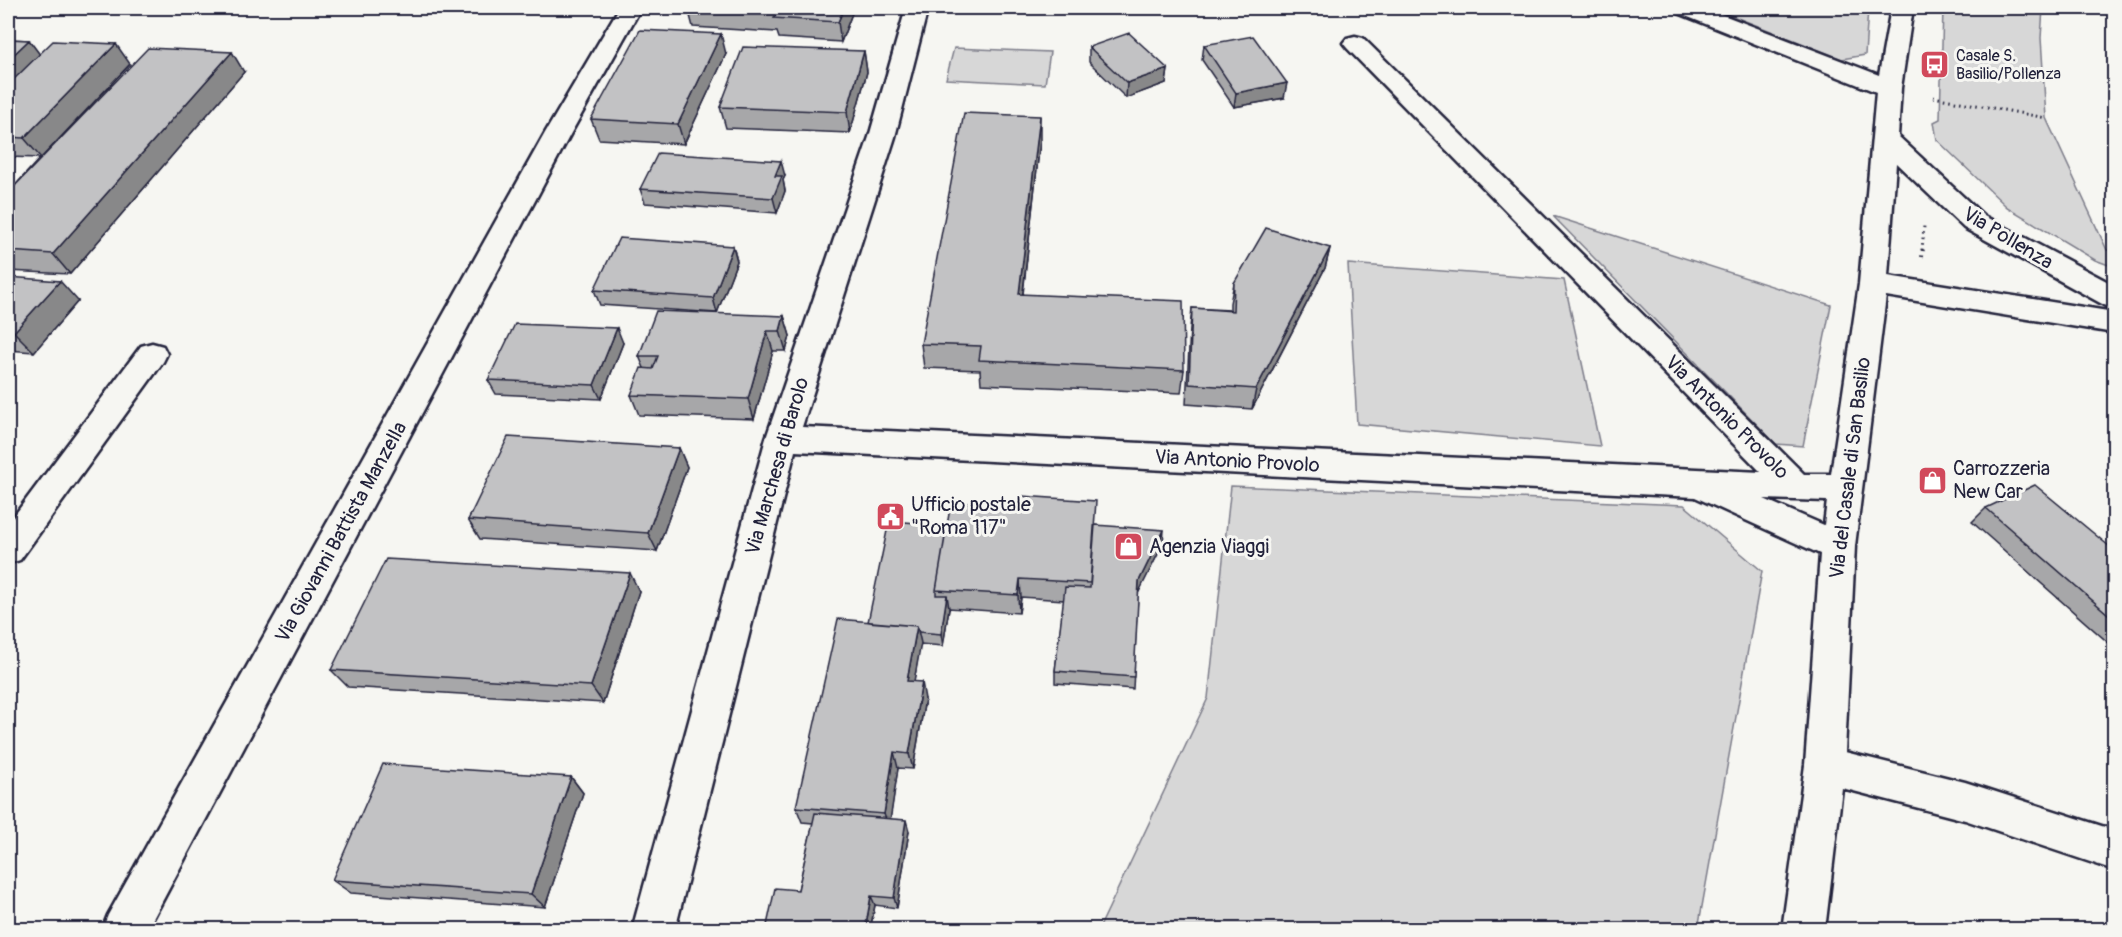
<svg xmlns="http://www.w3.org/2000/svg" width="2122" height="937" viewBox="0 0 2122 937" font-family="Pangolin,sans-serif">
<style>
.green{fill:#d7d7d7;stroke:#7c7c89;stroke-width:1.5}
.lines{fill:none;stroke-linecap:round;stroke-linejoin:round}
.minor-casing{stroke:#22223b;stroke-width:5}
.path-far1{stroke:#22223b;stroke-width:3;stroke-dasharray:1.5 4;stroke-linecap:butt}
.path{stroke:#22223b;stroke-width:4;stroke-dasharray:1.5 4.5;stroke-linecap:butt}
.minor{fill:#f6f6f2;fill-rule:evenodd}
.wall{fill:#a7a7a9;stroke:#22223b;stroke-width:1.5}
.shaded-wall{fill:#888889;stroke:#22223b;stroke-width:1.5}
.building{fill:#c2c2c4;stroke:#22223b;stroke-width:1.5}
.labels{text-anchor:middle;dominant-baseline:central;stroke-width:6;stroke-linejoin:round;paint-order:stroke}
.far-poi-label{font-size:16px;fill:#22223b;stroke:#f6f6f2;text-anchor:start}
.street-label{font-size:20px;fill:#22223b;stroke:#f6f6f2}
.poi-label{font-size:20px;fill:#22223b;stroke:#f6f6f2;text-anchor:start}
</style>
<rect width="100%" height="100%" fill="#f6f6f2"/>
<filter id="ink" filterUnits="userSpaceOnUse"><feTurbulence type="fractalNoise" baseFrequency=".0167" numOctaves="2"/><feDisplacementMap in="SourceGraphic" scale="12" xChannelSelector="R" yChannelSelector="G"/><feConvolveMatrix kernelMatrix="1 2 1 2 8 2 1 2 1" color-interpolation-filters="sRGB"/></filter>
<g filter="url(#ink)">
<path class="green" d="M1712,8H1868L1865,55L1842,59Z
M1943,8H2043L2041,38L2046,118L2107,250L2114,251V267L2095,260L2007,207L1937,140L1934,122L1940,119Z
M954,48L1050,52L1045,84L946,79Z
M1553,216L1831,305L1803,446L1776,444Z
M1348,264L1564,280L1600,446L1357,424Z
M1231,486L1684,505L1762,571L1698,929H1099L1208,698Z"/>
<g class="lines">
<defs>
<path id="minor" d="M619,8H641L571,133L147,930H102L108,915L545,133Z
M906,8H928L895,137L802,427L1761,472L1347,48L1343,43L1347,38L1355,36L1363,38L1804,474H1831L1859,284L1876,92L1678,13L1675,8H1705L1879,75L1891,8H1913L1901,88L1898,136L1984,216L2114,285V308L2104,305L1964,228L1896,163L1888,276L2114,312V333L1886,296L1855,546L1845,752L1965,782L2114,830V870L1965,820L1842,788L1825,930H1782L1805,765L1820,554L1695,497L795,451L675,930H632L766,438L869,137ZM1764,499L1827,501L1824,525Z
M152,343L163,346L167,354L163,362L20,560L8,564V524L141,346Z"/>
</defs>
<use href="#minor" class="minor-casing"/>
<path class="path-far1" d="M1933,97L2046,118
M1922,250L1924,226"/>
<path class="path" d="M1922,257L1923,248"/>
<use href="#minor" class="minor"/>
</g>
<path class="wall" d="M688,8H854L841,42L779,38L777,32L693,27Z
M8,39L29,40L39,54L130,64L60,138L244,72L70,274L8,271V193L40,158L8,157Z
M1204,45L1284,98L1234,107L1202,60Z
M1089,47L1168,69L1166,83L1126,98L1089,62Z
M864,51L867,72L850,133L726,128L720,107Z
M726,54L684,144L599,139L591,119Z
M1040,141L1023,294L1184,370L1181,393L981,384L980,370L924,368L921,344Z
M785,176L783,180L785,191L777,213L645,203L640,189Z
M733,246L737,261L717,313L600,305L594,290Z
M1330,248L1325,268L1252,409L1186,404L1190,328L1192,308L1230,310V303L1234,283Z
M8,277L78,301L34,352L8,350Z
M784,316L790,336L786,351H773L754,419L639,415L631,395L644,368L639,356Z
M623,343L601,399L496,394L488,380Z
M679,448L687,467L657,551L480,539L468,520Z
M1986,508L2115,551V643L2111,645L1972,522Z
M947,525H1095L1163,544L1138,593L1133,689L1055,683V671L1064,600L1021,597L1019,613L949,608L943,646L920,644L914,682L925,699L913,769L898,768L890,819L909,831L897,908L875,905L870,930H766L798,890L813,823L802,822L796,807L868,622Z
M639,591L603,703L348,687L331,670Z
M571,777L583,793L545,907L351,893L332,880Z"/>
<path class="shaded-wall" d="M844,8H854L841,42L838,22Z
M721,34L726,54L684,144L678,124Z
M29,40L44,60L8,95V60Z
M116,44L130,64L41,158L24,138Z
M864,51L867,72L850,133L847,112Z
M232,52L244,72L70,274L53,254Z
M1168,69L1166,83L1126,98L1127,83Z
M1287,83L1284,98L1234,107L1236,93Z
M1040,116V141L1020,318L1019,294Z
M781,161L785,176L783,180L785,191L777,213L773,198L775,176Z
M733,246L737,261L717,313L713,298Z
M1330,248L1325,268L1252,409L1256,389Z
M60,281L78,301L34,352L14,332Z
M784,316L790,336L786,351L780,331Z
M617,328L623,343L601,399L594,385Z
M767,331L773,351L754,419L748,399Z
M679,448L687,467L657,551L648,533Z
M1164,530L1163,544L1138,594L1139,581Z
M630,573L639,591L603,703L591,686Z
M1020,579L1021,597L1019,613L1018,595Z
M947,595L949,608L943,646L941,634Z
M917,626L921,643L911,698L907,681Z
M922,682L925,699L913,769L909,754Z
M894,752L898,768L889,828L884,814Z
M571,777L583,793L545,907L531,894Z
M906,820L909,831L897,908L894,898Z
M871,896L875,905L870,930H865Z"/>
<path class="building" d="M696,8H844L838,22L774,18L777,12Z
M640,30L721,34L678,124L591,119Z
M1129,33L1168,69L1127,83L1089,47Z
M1253,36L1287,83L1236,93L1204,45Z
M8,39L29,40L8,60Z
M53,41L116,44L24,138L8,137V85Z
M743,47L864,51L847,112L720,107Z
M148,48L232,52L53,254L8,251V193Z
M964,113L1040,116L1019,294L1183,301L1184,370L979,360L981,346L921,344Z
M658,153L781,161L775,176H782L773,198L640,189Z
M1266,228L1330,248L1256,389L1189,384L1192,308L1233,311L1234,283Z
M619,238L733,246L713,298L594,290Z
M8,277L60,281L14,332L8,331Z
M656,311L784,316L780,331H767L748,399L631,395L641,368L653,369L658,356H639Z
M515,324L617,328L594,385L488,380Z
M508,437L679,448L648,533L468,520Z
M2035,485L2115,551V620L1986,508Z
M1021,496L1096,501L1090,583L1020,579L1018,595L936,590L951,502L1019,506Z
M889,521L947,525L936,590V595H947L941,634L919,632L917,626L868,622Z
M1095,525L1164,530L1139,581L1134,677L1055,671L1065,587L1090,588Z
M386,559L630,573L591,686L331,670Z
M838,619L917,626L907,681L922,682L909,754L894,752L884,814L796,807Z
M383,764L571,777L531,894L332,880Z
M815,813L906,820L894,898L871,896L865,930H766L775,888L798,890Z"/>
</g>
<defs>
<symbol id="bus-square" viewBox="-11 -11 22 22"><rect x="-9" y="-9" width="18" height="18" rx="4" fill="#d1495b" stroke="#f6f6f2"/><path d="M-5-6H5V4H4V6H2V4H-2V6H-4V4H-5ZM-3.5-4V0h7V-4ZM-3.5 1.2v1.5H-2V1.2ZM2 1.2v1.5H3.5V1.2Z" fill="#fff"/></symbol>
<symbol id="shop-square" viewBox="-11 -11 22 22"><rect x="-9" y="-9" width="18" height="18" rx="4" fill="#d1495b" stroke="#f6f6f2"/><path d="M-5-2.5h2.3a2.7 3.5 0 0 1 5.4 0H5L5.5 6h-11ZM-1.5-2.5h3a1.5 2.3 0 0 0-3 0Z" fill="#fff"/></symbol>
<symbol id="civic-square" viewBox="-11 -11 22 22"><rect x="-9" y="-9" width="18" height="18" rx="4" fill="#d1495b" stroke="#f6f6f2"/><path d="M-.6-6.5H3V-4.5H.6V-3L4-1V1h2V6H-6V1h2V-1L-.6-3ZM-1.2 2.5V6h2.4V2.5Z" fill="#fff"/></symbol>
</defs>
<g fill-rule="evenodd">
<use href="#bus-square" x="1918" y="48" width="33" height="33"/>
<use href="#shop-square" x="1916" y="464" width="33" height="33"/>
<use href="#civic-square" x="874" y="500" width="33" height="33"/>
<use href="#shop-square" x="1112" y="530" width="33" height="33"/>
</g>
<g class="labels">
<g class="far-poi-label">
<text x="1956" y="56">Casale S.<tspan x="1956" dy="18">Basilio/Pollenza</tspan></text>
</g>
<g class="street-label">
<text transform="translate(2008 238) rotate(31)">Via Pollenza</text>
<text transform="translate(1727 417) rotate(45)">Via Antonio Provolo</text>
<text transform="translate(1237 461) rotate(3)">Via Antonio Provolo</text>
<text transform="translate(777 466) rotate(-74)">Via Marchesa di Barolo</text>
<text transform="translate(1850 468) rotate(-83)">Via del Casale di San Basilio</text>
<text transform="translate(341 532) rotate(-61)">Via Giovanni Battista Manzella</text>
</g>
<g class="poi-label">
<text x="1953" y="468">Carrozzeria<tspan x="1953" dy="23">New Car</tspan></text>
<text x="911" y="504">Ufficio postale<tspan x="911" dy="23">"Roma 117"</tspan></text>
<text x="1149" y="546">Agenzia Viaggi</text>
</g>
</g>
<rect width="2122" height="937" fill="none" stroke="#f6f6f2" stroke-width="30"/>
<rect x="15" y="15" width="2092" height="907" fill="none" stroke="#22223b" stroke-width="2" filter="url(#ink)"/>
</svg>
